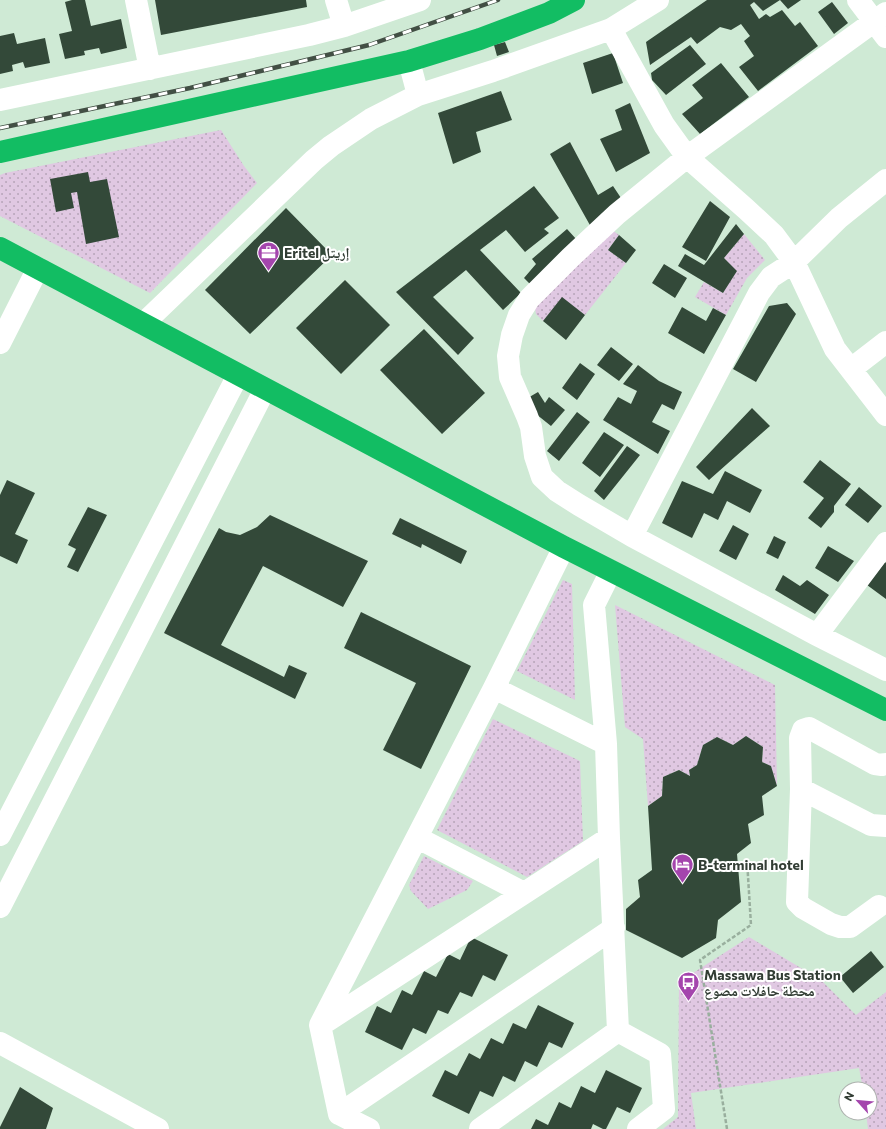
<svg xmlns="http://www.w3.org/2000/svg" width="886" height="1129" viewBox="0 0 886 1129" font-family="Commissioner,'Noto Naskh Arabic',sans-serif">
<style>
.grass{fill:url(#grass-dots)}
.building{fill:#334939}
.lines{fill:none;stroke-linecap:round;stroke-linejoin:round}
.path{stroke:#99af9e;stroke-width:2.5;stroke-dasharray:4 2;stroke-linecap:butt}
.minor{stroke:#fff;stroke-width:22}
.highway{stroke:#12bd63;stroke-width:22}
.rail-casing{stroke:#424f44;stroke-width:4.5}
.rail{stroke:#fff;stroke-width:3;stroke-dasharray:9;stroke-linecap:butt}
.labels{text-anchor:middle;dominant-baseline:central;stroke-width:4;stroke-linejoin:round;paint-order:stroke}
.poi-label{font-size:14px;font-weight:bold;fill:#323d34;stroke:#fff;text-anchor:start}
</style>
<defs>
<pattern id="grass-dots" width="8" height="8" patternUnits="userSpaceOnUse"><rect width="8" height="8" fill="#e0c8e2"/><path d="M2 2h.1M6 6h.1" fill="none" stroke="#b6a4b8" stroke-width="1.8" stroke-linecap="round"/></pattern>
</defs>
<rect width="100%" height="100%" fill="#cfead5"/>
<path class="grass" d="M221,130L244,166L257,183L150,293L0,216V175L5,173Z
M608,227L619,235L608,250L626,263L585,315L562,298L543,321L536,314L534,302Z
M744,234L765,260L747,278L726,315L695,297L704,282L723,293L736,271L724,258Z
M563,580L572,584L575,700L517,671Z
M615,605L775,685L777,786L771,766L762,762L763,747L746,736L733,745L717,737L703,745L697,765L689,770L690,776L679,770L663,777L662,796L648,806L643,739L625,727Z
M493,719L580,761L583,841L527,877L437,830Z
M424,856L473,881L467,890L428,909L411,891L409,885Z
M749,937L821,980L856,1015L886,992V1129H868L866,1113H870V1089H863L859,1068L691,1093L696,1129H663L678,1117L679,982Z"/>
<path class="building" d="M72,0H85L91,26L121,19L127,48L101,54L99,48L84,51L85,55L65,59L59,34L72,31L65,2Z
M155,0H306L307,7L161,35Z
M707,0H780L763,11L754,2L750,5L759,19L766,14L770,17L782,10L795,26L800,22L818,46L758,91L739,67L754,56L744,41L750,36L741,24L731,30L720,27L697,44L691,37L650,65L646,42Z
M780,0H801L788,9Z
M832,2L848,23L834,34L818,12Z
M14,33L17,44L45,38L50,63L25,68L23,62L12,65L13,71L0,74V36Z
M505,42L509,52L497,56L494,45Z
M690,45L706,64L666,95L652,80L651,73Z
M613,53L623,83L592,94L583,63Z
M721,63L749,97L700,134L682,114L703,98L692,85Z
M501,91L512,120L476,132L481,152L453,164L438,113Z
M630,103L650,153L616,172L600,139L622,130L615,110Z
M570,142L598,195L613,186L621,198L591,227L550,154Z
M88,172L90,182L107,179L119,237L86,244L77,192L71,193L74,208L56,212L50,179Z
M534,186L559,218L544,229L549,233L525,252L506,230L480,250L521,293L503,310L466,270L433,297L474,338L458,355L396,292Z
M710,201L730,217L706,261L682,247Z
M286,208L332,255L250,334L205,290Z
M736,224L744,234L724,258L737,271L723,293L678,266L685,254L704,265Z
M567,229L577,240L530,284L524,278L536,264L532,259Z
M619,235L636,250L626,263L608,250Z
M664,264L687,278L675,298L652,283Z
M345,280L390,325L341,374L296,328Z
M562,297L585,315L566,340L543,321Z
M787,303L796,314L756,382L733,369L769,306Z
M682,307L706,321L713,308L726,315L704,354L668,333Z
M424,329L485,393L442,434L380,370Z
M611,347L633,364L619,381L597,365Z
M580,363L595,374L577,400L562,388Z
M638,365L659,381L682,392L674,410L662,404L652,422L670,431L658,454L603,420L618,397L631,404L637,391L623,384Z
M538,392L545,403L549,397L565,410L551,426L536,414L526,399Z
M752,408L770,426L709,480L696,467Z
M577,412L590,422L559,461L547,451Z
M604,432L624,445L600,477L582,463Z
M627,446L640,455L604,500L594,491Z
M820,460L851,484L834,506V512L821,528L808,518L824,498L803,482Z
M725,471L762,490L750,513L727,501L718,520L704,513L692,538L662,523L682,481L713,494Z
M7,480L35,493L15,534L28,540L17,564L0,556V495Z
M859,487L882,506L868,523L845,505Z
M88,507L107,515L78,572L67,567L76,549L68,545Z
M270,515L368,561L343,607L263,566L221,645L284,677L289,665L307,673L295,699L164,633L219,528L226,532L240,535L257,527Z
M400,518L467,551L461,564L422,544L421,548L392,534Z
M733,525L749,534L736,560L719,551Z
M774,536L786,542L778,559L766,553Z
M828,546L854,561L838,582L815,568Z
M885,562L886,563V599L867,585Z
M783,575L800,586L807,580L829,595L815,614L775,590Z
M361,612L471,666L421,769L383,750L416,683L344,648Z
M746,736L763,747L762,762L771,766L777,786L762,796L764,815L748,824L751,843L737,854L741,902L718,920L716,938L682,958L626,930V909L640,897L638,880L652,870L648,806L662,796L663,777L679,770L690,776L689,770L697,765L703,745L717,737L733,745Z
M471,937L508,955L495,981L483,975L472,997L460,992L448,1014L438,1010L426,1034L413,1028L402,1050L365,1032L377,1006L391,1013L402,990L412,995L424,971L436,977L448,954L460,960Z
M871,951L884,967L853,993L840,977Z
M538,1005L574,1023L562,1048L549,1042L537,1067L525,1061L515,1082L503,1076L493,1097L480,1091L469,1114L432,1096L445,1070L457,1076L469,1053L480,1059L491,1038L503,1044L513,1023L526,1029Z
M606,1070L642,1088L630,1113L617,1107L606,1129H603L593,1124L591,1129H531L536,1119L548,1125L559,1102L571,1108L581,1086L595,1093Z
M20,1087L53,1108L46,1129H0V1127Z"/>
<g class="lines">
<path class="path" d="M727,1129L700,960L751,925L747,860"/>
<path class="minor" d="M136,0L150,69
M336,0L344,26
M858,0L886,37
M886,13L687,157L617,214L571,257L529,299L519,315L512,335L508,356L510,377L527,416L531,427L535,456L542,477L557,491L579,505L632,536L817,635L886,670
M611,29L664,125L687,157L746,209L774,235L794,262L835,349L886,415
M418,95L493,71L611,29L658,0
M0,100L309,35L344,26L420,0
M143,324L314,160L331,146L371,119L418,95L409,61
M0,343L38,268
M851,369L886,342
M632,536L759,293L771,277L794,262L839,218L886,180
M611,571L594,605L606,744L609,838L618,1031L660,1054L664,1109L638,1129
M817,635L886,543
M494,688L606,744
M801,789L871,825L886,826
M0,835L238,375
M418,838L524,893
M879,906L850,927H840L831,924L803,908L797,902L801,789L800,738L803,730L809,728L875,764L882,765L886,764
M0,907L265,389
M321,1025L609,838
M0,1043L158,1129
M339,1114L614,928
M369,1129L339,1114L320,1025L494,688L564,547
M480,1129L618,1031"/>
<path class="highway" d="M0,152L409,61L480,39L549,13L574,0
M0,248L564,547L886,710"/>
<defs>
<path id="rail" d="M0,128L190,88L369,45L498,0"/>
</defs>
<use href="#rail" class="rail-casing"/>
<use href="#rail" class="rail"/>
</g>
<defs>
<symbol id="office-pin" viewBox="-11 -11 22 30"><path d="M0 17L-7.5 6A9.5 9.5 0 1 1 7.5 6Z" fill="#a445ad" stroke="#fff"/><path d="M-6-3h4V-5.5h4V-3h4V5H-6ZM-1-4.5V-3h2v-1.5ZM-6 0V1H6V0Z" fill="#fff"/></symbol>
<symbol id="hotel-pin" viewBox="-11 -11 22 30"><path d="M0 17L-7.5 6A9.5 9.5 0 1 1 7.5 6Z" fill="#a445ad" stroke="#fff"/><path d="M-6-4.5h1.5V1H6V5H4.5V3h-9V5H-6ZM-4 0a1.8 1.8 0 1 1 3.6 0ZM.5 0V-2.5h3Q6-2.5 6 0Z" fill="#fff"/></symbol>
<symbol id="bus-pin" viewBox="-11 -11 22 30"><path d="M0 17L-7.5 6A9.5 9.5 0 1 1 7.5 6Z" fill="#a445ad" stroke="#fff"/><path d="M-5-6H5V4H4V6H2V4H-2V6H-4V4H-5ZM-3.5-4V0h7V-4ZM-3.5 1.2v1.5H-2V1.2ZM2 1.2v1.5H3.5V1.2Z" fill="#fff"/></symbol>
</defs>
<g fill-rule="evenodd">
<use href="#office-pin" x="256" y="240" width="25" height="34"/>
<use href="#hotel-pin" x="670" y="852" width="25" height="34"/>
<use href="#bus-pin" x="676" y="970" width="25" height="34"/>
</g>
<g class="labels">
<g class="poi-label">
<text x="284" y="252">Eritel إريتل</text>
<text x="698" y="864">B-terminal hotel</text>
<text x="704" y="974">Massawa Bus Station<tspan x="704" dy="16">محطة حافلات مصوع</tspan></text>
</g>
</g>
<g transform="translate(858 1101) rotate(297)"><circle r="19" fill="#ffffff" stroke="#adb1ae"/>
<path d="M0-3L7 15L0 10L-7 15Z" fill="#a445ad"/>
<text y="-6" font-size="11" font-weight="bold" text-anchor="middle" fill="#323d34">N</text>
</g>
</svg>
